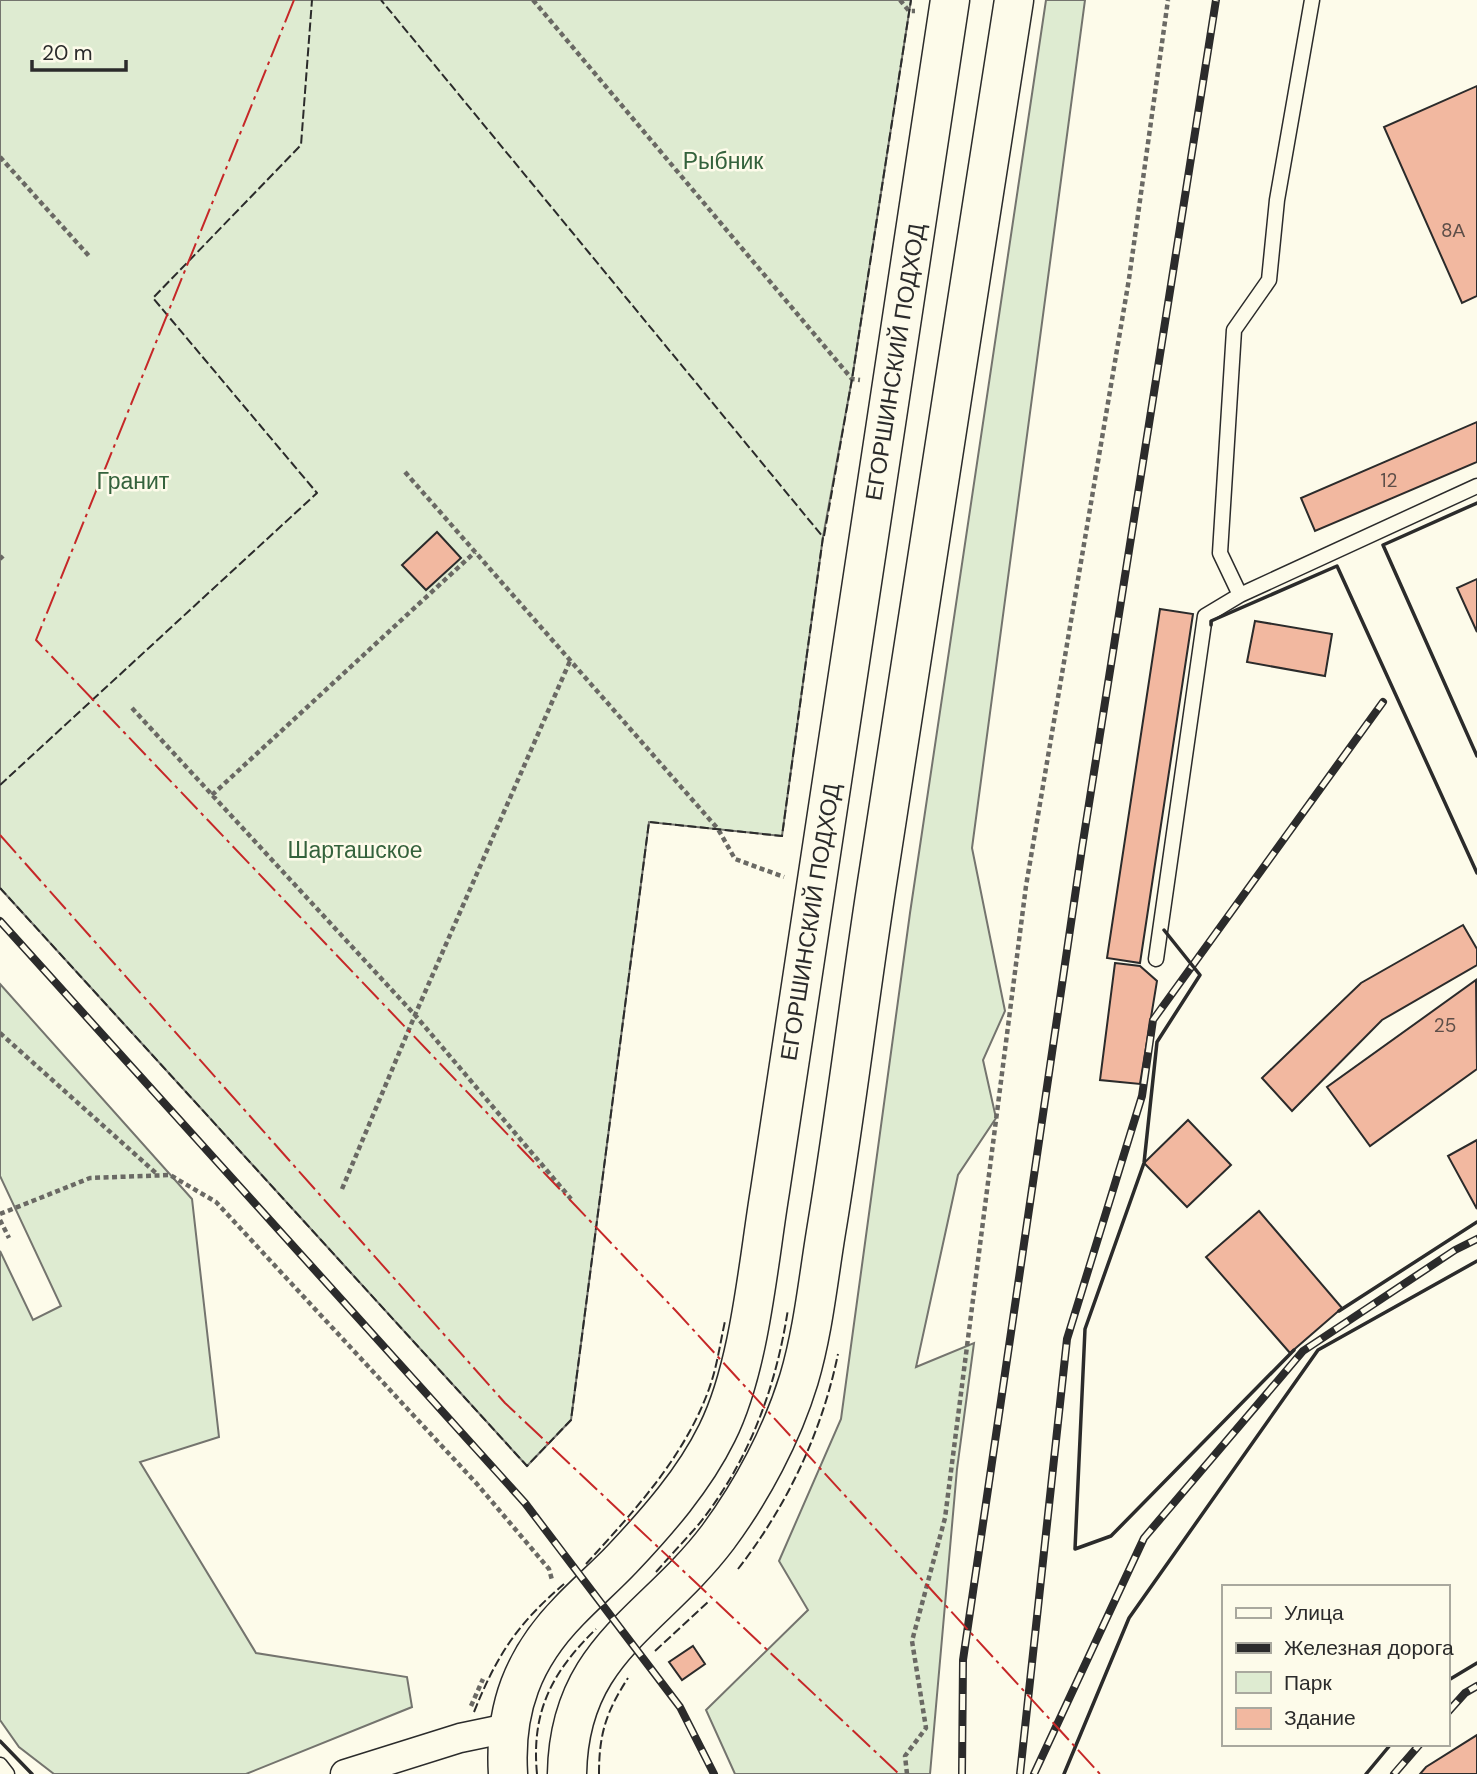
<svg xmlns="http://www.w3.org/2000/svg" width="1477" height="1774" viewBox="0 0 1477 1774" font-family="'DM Sans',sans-serif">
<style>
.green{fill:#deebd1;stroke:#74746e;stroke-width:2}
.building{fill:#f2b8a0;stroke:#2b2b2b;stroke-width:2}
.lines{fill:none;stroke-linecap:round;stroke-linejoin:round}
.lane-casing{stroke:#2b2b2b;stroke-width:17}
.street-casing{stroke:#2b2b2b;stroke-width:31}
.primary-casing{stroke:#2b2b2b;stroke-width:41}
.path{stroke:#6a6964;stroke-width:4.5;stroke-dasharray:5 3.5;stroke-linecap:butt}
.lane{stroke:#fdfbea;stroke-width:14}
.street{stroke:#fdfbea;stroke-width:28}
.primary{stroke:#fdfbea;stroke-width:38}
.rail-casing{stroke:#2b2b2b;stroke-width:8}
.rail{stroke:#fdfbea;stroke-width:5;stroke-dasharray:16;stroke-linecap:butt}
.fence{stroke:#2b2b2b;stroke-width:2;stroke-dasharray:9 3.5;stroke-linecap:butt}
.wall{stroke:#2b2b2b;stroke-width:3.5}
.power{stroke:#c62828;stroke-width:2;stroke-dasharray:24 5 3.5 5;stroke-linecap:butt}
.labels{text-anchor:middle;dominant-baseline:central;stroke-width:5;stroke-linejoin:round;paint-order:stroke}
.number-label{font-size:19px;fill:#5d4e48}
.park-label{font-size:23px;fill:#34623c;stroke:#fdfbea}
.street-label{font-size:23px;fill:#2b2b2b;stroke:#fdfbea}
</style>
<rect width="100%" height="100%" fill="#fdfbea"/>
<path class="green" d="M0,0H911L852,379L823,537L782,836L649,822L571,1420L527,1466L0,888Z
M1046,0H1085L972,848L1005,1011L983,1060L996,1118L958,1175L916,1367L974,1343L957,1469L930,1774H735L706,1710L808,1610L779,1561L841,1419L910,913Z
M0,984L192,1199L219,1437L140,1462L256,1653L407,1677L412,1707L246,1774H54L19,1747L0,1720V1251L33,1320L61,1306L0,1176Z"/>
<path class="building" d="M1477,86V296L1462,303L1384,127Z
M1477,422V462L1315,531L1301,498Z
M437,532L461,558L426,590L402,565Z
M1477,579V632L1457,588Z
M1160,609L1193,614L1140,963L1107,958Z
M1255,621L1332,634L1325,676L1247,662Z
M1463,925L1477,949V965L1382,1020L1292,1111L1262,1078L1361,983Z
M1115,963L1140,966L1157,981L1140,1084L1100,1080Z
M1476,980L1477,1069L1370,1146L1327,1087Z
M1188,1120L1231,1165L1187,1207L1144,1163Z
M1477,1140V1209L1448,1156Z
M1259,1211L1342,1308L1290,1353L1206,1257Z
M693,1646L705,1664L682,1680L669,1662Z
M1477,1735V1774H1420L1426,1767Z"/>
<g class="lines">
<defs>
<path id="lane" d="M1240,595L1220,553L1234,330L1269,280L1277,200L1312,0
M1156,959L1205,616L1240,595L1477,486
M0,1765L7,1774"/>
<path id="street" d="M345,1774L460,1738L508,1728"/>
<path id="primary" d="M508,1774C504,1709 523,1658 569,1611C586,1593 605,1577 622,1559C657,1522 694,1480 717,1433C750,1367 758,1264 770,1191L950,0
M567,1774C569,1650 653,1623 718,1537C752,1491 782,1435 799,1379C813,1332 818,1281 826,1232C846,1112 860,991 879,870C922,580 970,290 1014,0"/>
</defs>
<use href="#lane" class="lane-casing"/>
<use href="#street" class="street-casing"/>
<use href="#primary" class="primary-casing"/>
<path class="path" d="M533,0L852,379L860,380
M900,0L909,11H915
M0,157L89,256
M405,472L718,829L735,859L784,877
M0,556L3,559
M132,708L415,1015L571,1199
M212,795L475,552
M0,1033L157,1174
M342,1189L415,1015L570,661
M0,1214L90,1178L170,1175L216,1202L477,1484L549,1569L552,1580
M0,1220L9,1238
M471,1706L483,1679
M907,1774L905,1756L926,1728L912,1641L945,1518L1026,886L1129,279L1168,0"/>
<use href="#lane" class="lane"/>
<use href="#street" class="street"/>
<use href="#primary" class="primary"/>
<defs>
<path id="rail" d="M0,921L525,1503L680,1707L714,1774
M1447,1713L1465,1693L1477,1686
M962,1774L963,1660L1082,848L1216,0
M1020,1774L1067,1339L1142,1096L1153,1020L1383,702
M1034,1774L1144,1538L1303,1351L1455,1250L1477,1239
M1394,1774L1420,1744"/>
</defs>
<use href="#rail" class="rail-casing"/>
<use href="#rail" class="rail"/>
<path class="fence" d="M824,536L852,379L911,0
M0,785L317,493L153,298L301,145L312,0
M0,888L527,1466L571,1420L649,822L782,836L823,537L381,0
M586,1564C634,1511 684,1458 709,1389C717,1367 720,1344 725,1321
M738,1569C787,1506 822,1432 838,1354
M656,1572C670,1556 685,1540 699,1524C749,1461 776,1388 788,1309
M655,1651L708,1602
M474,1712C497,1655 517,1624 564,1584
M537,1774C531,1711 552,1672 596,1629
M599,1774C599,1734 606,1712 628,1678"/>
<path class="wall" d="M1477,503L1383,545L1477,756
M1211,625V621L1337,566L1477,873
M1164,930L1200,975L1157,1042L1144,1163L1085,1329L1075,1549L1111,1536L1294,1350
M1339,1311L1477,1222
M1447,1681L1477,1663
M0,1741L32,1774
M1064,1774L1129,1618L1318,1350L1477,1261
M1366,1774L1391,1744"/>
<path class="power" d="M294,0L36,640L676,1311L1100,1774
M0,835L505,1403L899,1774"/>
</g>
<g class="labels">
<g class="number-label">
<text x="1453" y="230">8А</text>
<text x="1389" y="480">12</text>
<text x="1445" y="1025">25</text>
</g>
<g class="park-label">
<text x="723" y="161">Рыбник</text>
<text x="133" y="481">Гранит</text>
<text x="355" y="850">Шарташское</text>
</g>
<g class="street-label">
<text transform="translate(895 362) rotate(-81)">ЕГОРШИНСКИЙ ПОДХОД</text>
<text transform="translate(810 922) rotate(-81)">ЕГОРШИНСКИЙ ПОДХОД</text>
</g>
</g>
<rect x="1222" y="1585" width="228" height="161" fill="#fdfbea" stroke="#a9a89e" stroke-width="2"/>
<rect x="1236" y="1608" width="35" height="10" fill="#fdfbea" stroke="#a9a89e" stroke-width="2"/>
<text x="1284" y="1620" font-size="21" fill="#2b2b2b">Улица</text>
<rect x="1236" y="1643" width="35" height="10" fill="#2b2b2b" stroke="#a9a89e" stroke-width="2"/>
<text x="1284" y="1655" font-size="21" fill="#2b2b2b">Железная дорога</text>
<rect x="1236" y="1672" width="35" height="21" fill="#deebd1" stroke="#a9a89e" stroke-width="2"/>
<text x="1284" y="1690" font-size="21" fill="#2b2b2b">Парк</text>
<rect x="1236" y="1708" width="35" height="21" fill="#f2b8a0" stroke="#a9a89e" stroke-width="2"/>
<text x="1284" y="1725" font-size="21" fill="#2b2b2b">Здание</text>
<path d="M32 60v10h94v-10" fill="none" stroke="#2b2b2b" stroke-width="3.5"/>
<text x="42" y="60" font-size="21" fill="#2b2b2b" stroke="#fdfbea" stroke-width="5" paint-order="stroke">20 m</text>
</svg>
